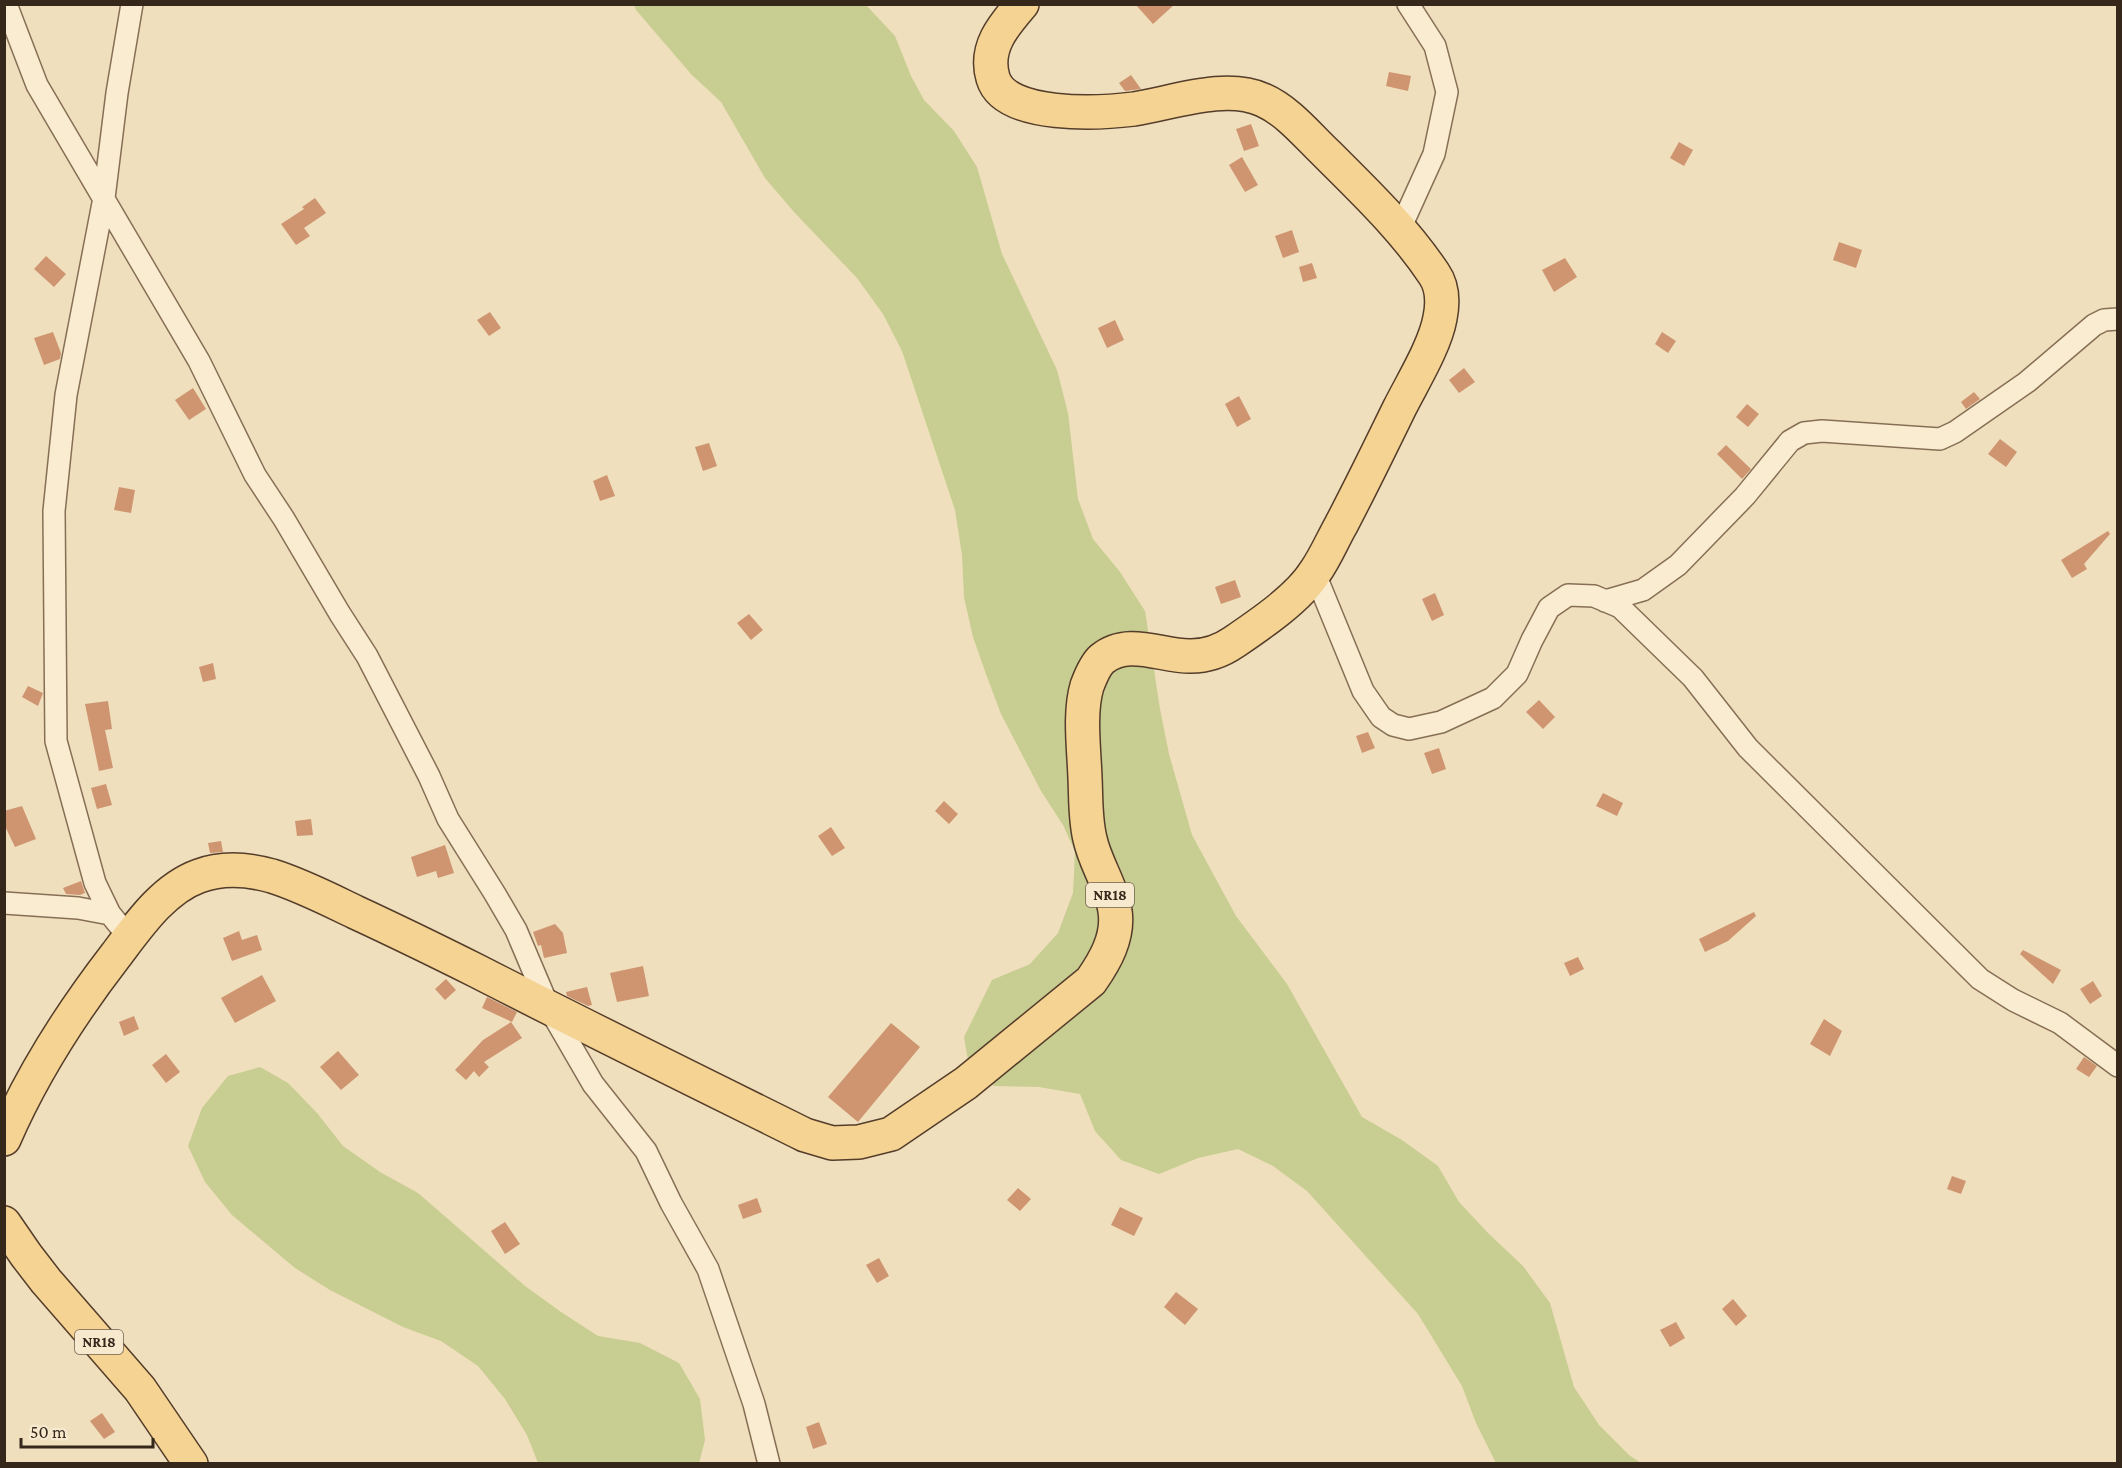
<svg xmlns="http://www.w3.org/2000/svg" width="2122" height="1468" viewBox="0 0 2122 1468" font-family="'Crimson Pro',serif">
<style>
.green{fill:#c8cd91}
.building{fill:#cf9571}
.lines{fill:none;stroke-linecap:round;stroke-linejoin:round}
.minor-casing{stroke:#876f56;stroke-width:24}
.primary-casing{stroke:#543d2a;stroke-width:36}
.minor{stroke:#faecd0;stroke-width:21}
.primary{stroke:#f5d392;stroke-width:33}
.labels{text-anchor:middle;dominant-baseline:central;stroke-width:6;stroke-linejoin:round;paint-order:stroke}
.shield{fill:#f6e9cd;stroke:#706150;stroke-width:1.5}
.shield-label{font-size:15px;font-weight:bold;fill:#36271b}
</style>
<rect width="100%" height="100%" fill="#efdfbd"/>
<path class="green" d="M634,5H866L895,36L911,76L924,100L954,131L977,167L1002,254L1057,370L1068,413L1078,499L1093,539L1120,572L1145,611L1160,709L1169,754L1192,835L1236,916L1287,984L1362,1117L1402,1140L1438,1166L1459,1202L1489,1234L1523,1266L1550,1303L1574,1387L1599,1425L1629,1455L1641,1463H1496L1476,1423L1462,1386L1418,1314L1307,1191L1273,1166L1238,1149L1198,1158L1159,1174L1121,1160L1095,1131L1080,1094L1039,1087L994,1086L969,1066L964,1037L992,980L1030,964L1058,933L1073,893L1075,851L1063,825L1041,791L1001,714L986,674L973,637L964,597L962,555L955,510L902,351L883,314L857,278L794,212L765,178L721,102L691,74L636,10Z
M260,1067L288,1083L317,1113L343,1146L380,1172L418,1193L525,1286L561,1312L598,1336L640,1343L679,1363L700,1399L705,1440L699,1463H538L527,1435L505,1399L478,1366L441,1341L403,1327L330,1290L295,1268L232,1215L205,1182L188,1146L202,1108L228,1076Z"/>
<path class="building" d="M1135,4H1175L1153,24Z
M1389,72L1411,76L1408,91L1386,86Z
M1131,75L1141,89L1125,91L1119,83Z
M1251,124L1259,146L1244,151L1236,129Z
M1679,142L1693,150L1684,166L1670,158Z
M1242,157L1258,185L1245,192L1229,165Z
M315,198L326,213L304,228L310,236L296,245L281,224L304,209L302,207Z
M1292,230L1299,252L1283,258L1275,236Z
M1839,242L1862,250L1856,268L1833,260Z
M46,256L66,274L54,287L34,269Z
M1565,258L1577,277L1554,292L1542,270Z
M1312,263L1317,278L1303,282L1299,267Z
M490,312L501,328L489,336L477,320Z
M1115,320L1124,340L1107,348L1098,328Z
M53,332L61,353L60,359L44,365L34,338Z
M1662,332L1676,341L1668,353L1655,344Z
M1464,368L1475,382L1459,393L1449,380Z
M193,388L206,409L189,420L175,400Z
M1974,392L1980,399L1966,409L1961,402Z
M1239,396L1251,419L1237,427L1225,404Z
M1747,404L1759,414L1748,427L1736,417Z
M2000,439L2017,452L2006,467L1988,454Z
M709,443L717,466L703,471L695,447Z
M1726,445L1751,469L1742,479L1717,454Z
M607,475L615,496L600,501L593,481Z
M119,487L135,490L131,513L114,510Z
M2108,531L2110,534L2084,564L2087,569L2072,578L2061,560Z
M1235,580L1241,597L1221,604L1215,587Z
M1435,593L1444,615L1432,621L1422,599Z
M749,614L763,630L751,640L737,623Z
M213,663L216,679L203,682L199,667Z
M28,686L43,693L38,706L22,697Z
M1539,700L1555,717L1543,729L1526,712Z
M108,701L112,729L105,730L113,768L99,771L85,704Z
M1368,732L1375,748L1362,753L1356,736Z
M1439,748L1446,769L1432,774L1424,753Z
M106,784L112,805L97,809L91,788Z
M1603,793L1623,803L1617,816L1596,806Z
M944,801L958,814L949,824L935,811Z
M22,806L36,839L15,847L4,824V811Z
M311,819L313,835L297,836L295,821Z
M831,827L845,848L832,856L818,836Z
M221,841L223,852L210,853L208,843Z
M445,845L454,873L438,878L436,871L417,877L411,857Z
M81,881L85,893L80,895L66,894L63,888Z
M1754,912L1756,916L1728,941L1705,952L1699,939Z
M555,924L563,933L567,953L544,958L541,945L538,946L533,932Z
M239,931L242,940L257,935L262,950L232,961L223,938Z
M2023,950L2061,970L2053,984L2020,954Z
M1578,957L1584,969L1570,976L1564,963Z
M643,966L649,996L617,1002L610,973Z
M262,975L276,1001L235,1023L221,998Z
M446,979L456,990L445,1000L435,989Z
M2093,981L2102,996L2090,1004L2080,989Z
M587,987L592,1005L588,1006L567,996L566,992Z
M487,997L517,1012L512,1022L482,1008Z
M134,1016L139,1029L124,1036L119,1022Z
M1824,1019L1842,1031L1830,1056L1810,1044Z
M511,1022L522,1038L484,1062L489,1067L479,1077L474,1071L466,1080L455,1070L483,1040Z
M891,1023L920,1047L858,1122L828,1097Z
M338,1051L359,1075L341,1090L320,1067Z
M166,1054L180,1072L166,1083L152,1065Z
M2084,1057L2097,1066L2089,1077L2076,1069Z
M1952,1176L1966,1181L1961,1194L1947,1189Z
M1018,1188L1031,1199L1020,1211L1007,1200Z
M757,1198L762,1212L743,1219L738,1205Z
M1120,1207L1143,1218L1134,1236L1111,1225Z
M505,1222L520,1244L505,1254L491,1231Z
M879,1258L889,1276L877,1283L866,1265Z
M1176,1292L1198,1309L1185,1325L1164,1307Z
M1733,1299L1747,1316L1736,1326L1722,1309Z
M1676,1322L1685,1338L1670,1347L1660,1330Z
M102,1413L115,1432L104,1439L90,1421Z
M819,1422L827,1444L813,1449L806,1427Z"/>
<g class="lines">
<defs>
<path id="minor" d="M6,4L37,85L199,361L255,475L284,519L340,614L367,656L429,776L448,819L495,894L516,930L549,1008L593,1084L646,1151L671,1203L708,1269L754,1404L769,1464
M1400,229L1434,154L1447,92L1435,46L1408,4
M1315,574L1363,691L1381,717L1393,725L1409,729L1441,722L1493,698L1517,674L1532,640L1549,608L1568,595L1594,596L1620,607L1693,678L1748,748L1980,979L2013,1000L2060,1023L2118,1066
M1605,601L1643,590L1678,565L1745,496L1790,441L1804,433L1822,431L1940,439L1955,432L2027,382L2094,325L2104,320L2118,319
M4,903L78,908L110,914
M129,937L110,914L95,883L56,741L54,511L66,395L104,198L117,93L132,4"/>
<path id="primary" d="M4,1139C33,1072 72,1012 116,955C138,926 163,889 199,876C223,867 247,869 272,876C301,885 328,899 355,912C396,931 437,951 477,971C586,1027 696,1081 805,1135L832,1143L859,1142L891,1134L966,1083L1091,981C1105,961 1119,937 1115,911C1112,887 1095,863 1090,839C1085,819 1086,798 1085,778C1084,749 1079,713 1087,686C1090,678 1095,665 1102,659C1128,637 1163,657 1191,656C1207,656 1221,651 1234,642C1259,625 1299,598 1315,572C1325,558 1332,541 1341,525C1361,487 1380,448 1399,409C1412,383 1435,346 1440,318C1443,303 1443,287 1434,274C1404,229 1365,192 1327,154C1307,135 1288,111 1263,100C1225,83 1173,103 1134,109C1101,113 1005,119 993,78C984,48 1003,26 1022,4
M4,1223L26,1255L46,1281L140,1389L191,1464"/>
</defs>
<use href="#minor" class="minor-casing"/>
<use href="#primary" class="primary-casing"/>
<use href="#minor" class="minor"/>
<use href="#primary" class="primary"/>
</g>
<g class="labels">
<g class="shield">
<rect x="1086" y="883" width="48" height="24" rx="4.5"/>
<rect x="75" y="1330" width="48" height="24" rx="4.5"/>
</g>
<g class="shield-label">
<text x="1110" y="895">NR18</text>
<text x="99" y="1342">NR18</text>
</g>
</g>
<rect width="2122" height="1468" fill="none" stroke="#36271b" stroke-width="12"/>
<path d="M21 1438v9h132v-9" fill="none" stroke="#36271b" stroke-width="3"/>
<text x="30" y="1438" font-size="18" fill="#36271b" stroke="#f6e9cd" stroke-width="4.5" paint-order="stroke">50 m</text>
</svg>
